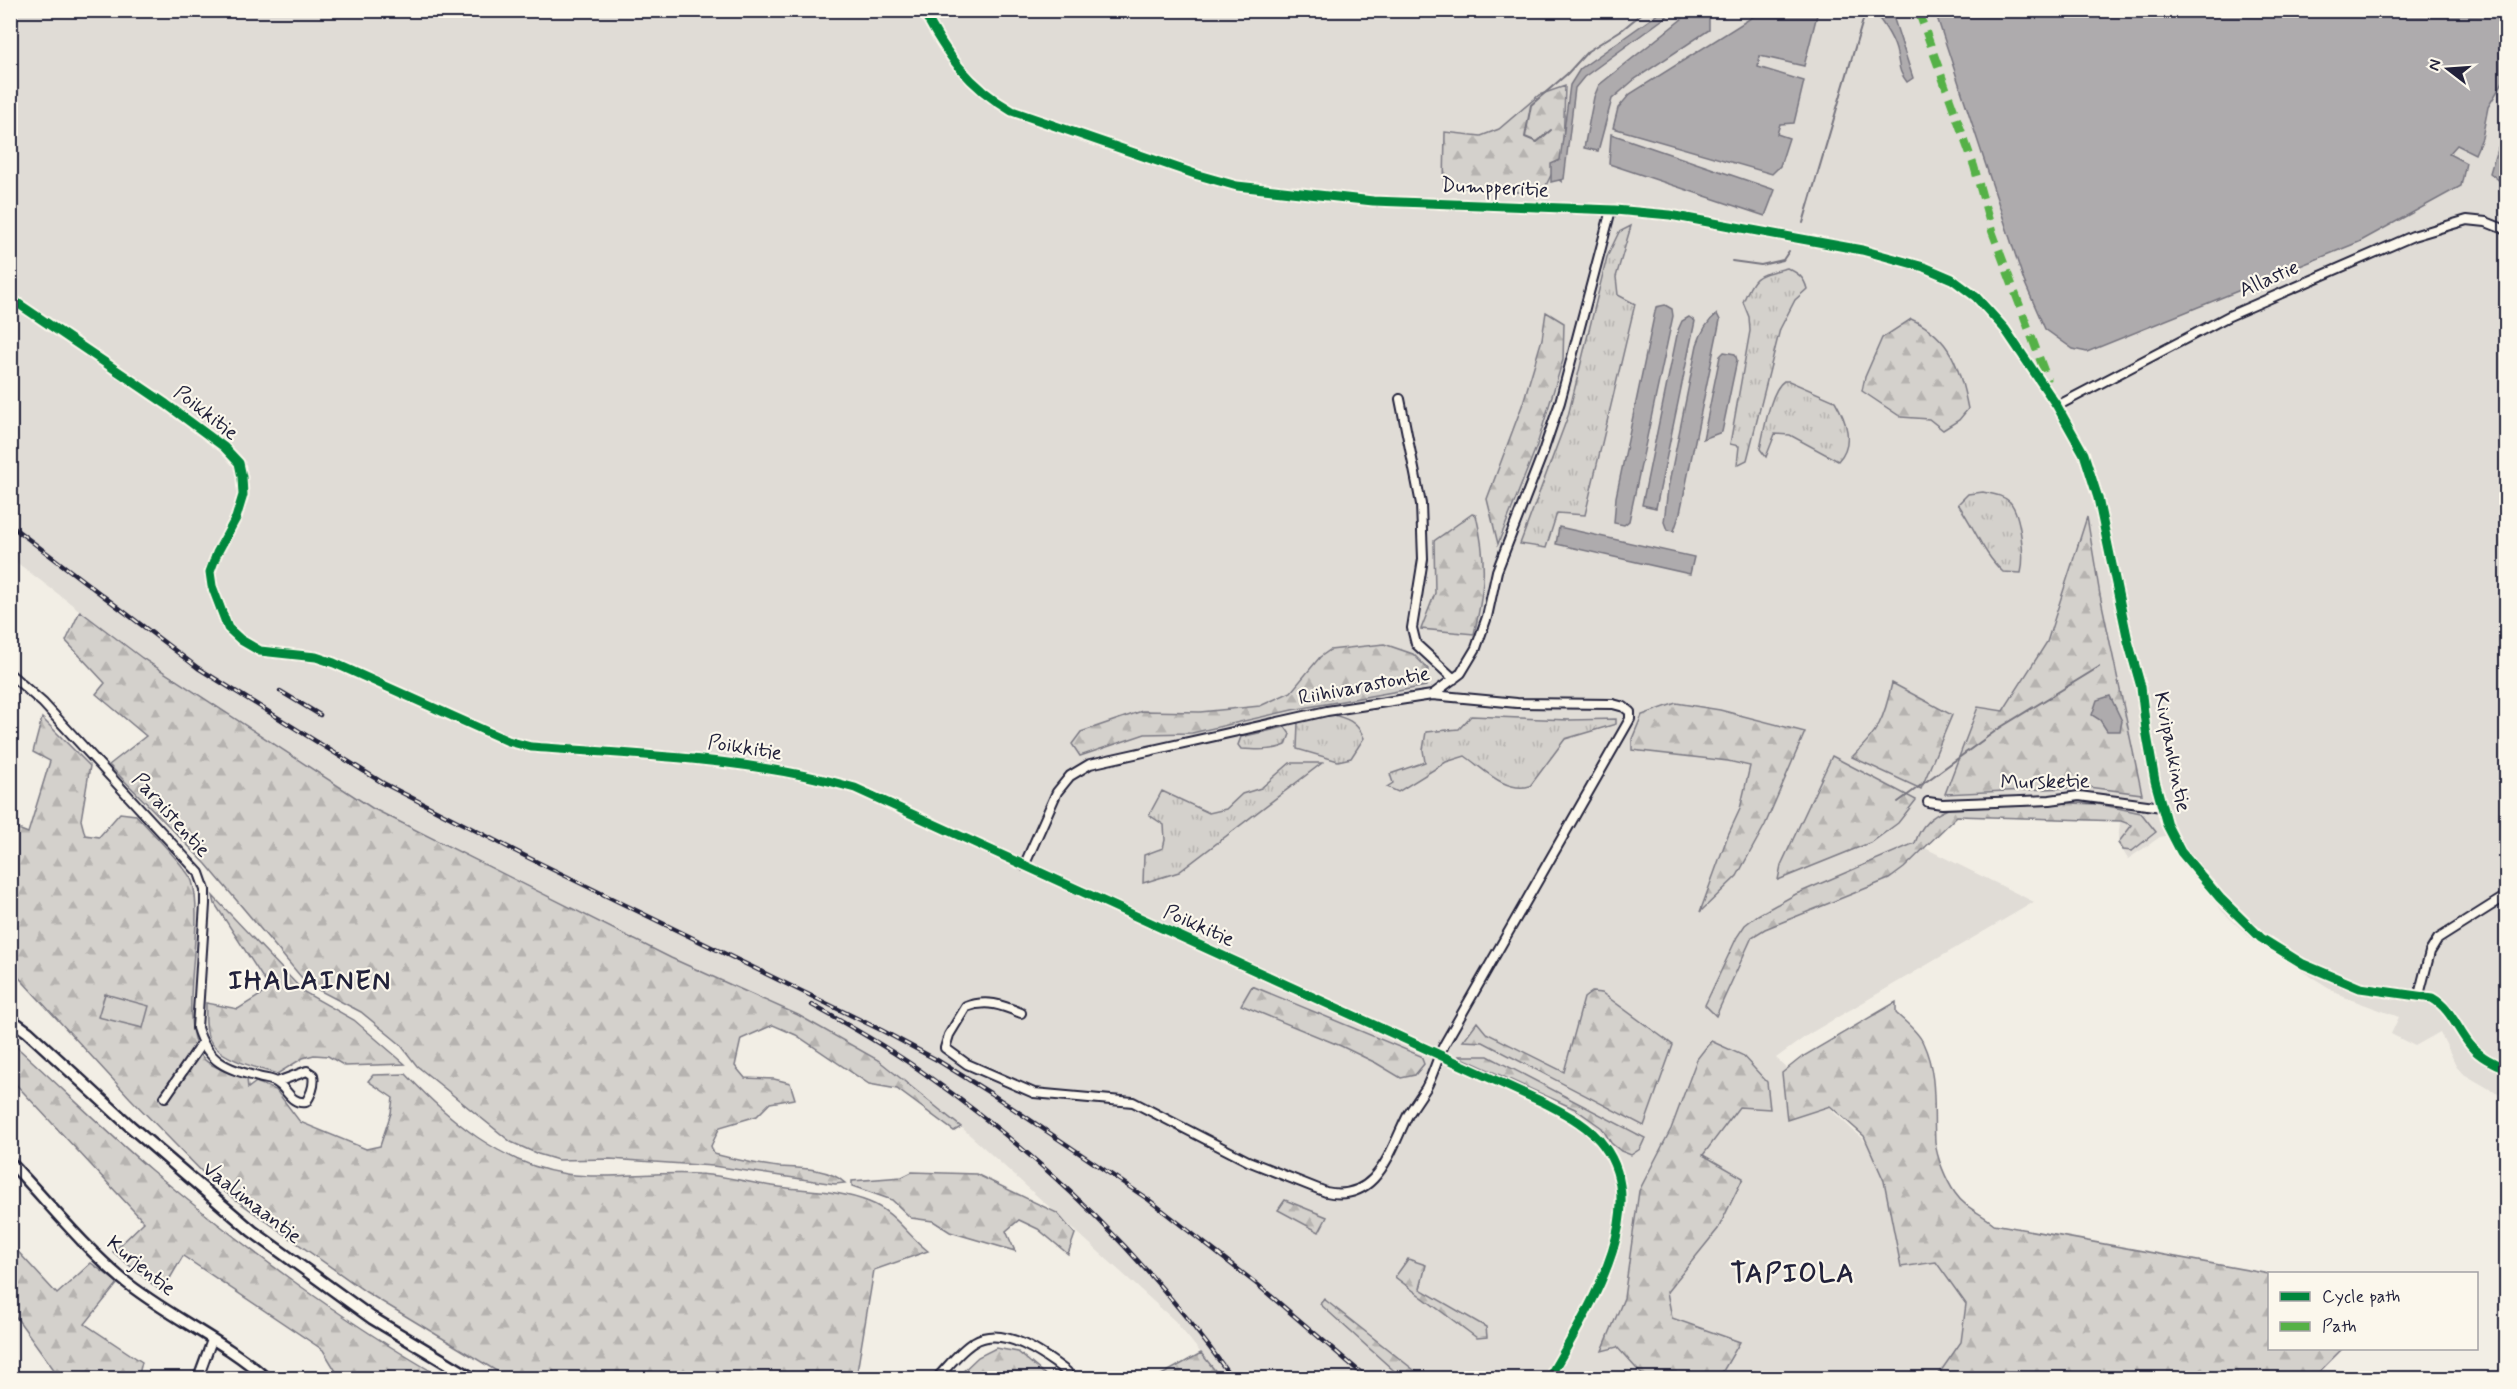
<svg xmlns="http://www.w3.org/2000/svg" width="2517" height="1389" viewBox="0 0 2517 1389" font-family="Mynerve,sans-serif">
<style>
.built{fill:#e0dcd6}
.grass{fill:url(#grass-tufts);stroke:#7b7a84;stroke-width:1.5}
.forest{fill:url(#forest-firs);stroke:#7b7a84;stroke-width:1.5}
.pitch{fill:#d4d1cc;stroke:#7b7a84;stroke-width:1.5}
.water{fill:#aeabad;stroke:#76747f;stroke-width:1.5}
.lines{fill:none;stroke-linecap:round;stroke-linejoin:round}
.stream{stroke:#76747f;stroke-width:2}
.minor-casing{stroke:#22223b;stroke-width:12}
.tertiary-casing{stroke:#22223b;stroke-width:14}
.secondary-casing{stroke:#22223b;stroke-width:15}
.minor{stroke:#fbf7ec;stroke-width:8}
.tertiary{stroke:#fbf7ec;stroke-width:9}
.secondary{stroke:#fbf7ec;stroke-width:10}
.rail-casing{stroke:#22223b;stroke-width:4.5}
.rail{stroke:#fbf7ec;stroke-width:2;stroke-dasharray:7;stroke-linecap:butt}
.quiet{stroke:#55b146;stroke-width:8;stroke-dasharray:15 8;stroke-linecap:butt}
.cycleway-casing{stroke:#fbf7ec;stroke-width:13}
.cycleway{stroke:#00873e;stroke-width:9}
.labels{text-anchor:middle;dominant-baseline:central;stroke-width:4.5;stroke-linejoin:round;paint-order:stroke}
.street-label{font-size:21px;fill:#22223b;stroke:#fbf7ec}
.district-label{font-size:27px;font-weight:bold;letter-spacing:1.5px;fill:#22223b;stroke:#fbf7ec}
</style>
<defs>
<pattern id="grass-tufts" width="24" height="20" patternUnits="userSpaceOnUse" patternTransform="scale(1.5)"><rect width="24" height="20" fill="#d4d1cc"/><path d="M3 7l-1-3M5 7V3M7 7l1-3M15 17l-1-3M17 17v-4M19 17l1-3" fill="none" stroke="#b6b3b0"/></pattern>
<pattern id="forest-firs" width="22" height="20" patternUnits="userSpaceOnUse" patternTransform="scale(1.5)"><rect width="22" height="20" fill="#d4d1cc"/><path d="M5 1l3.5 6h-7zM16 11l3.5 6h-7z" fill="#b6b3b0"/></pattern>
</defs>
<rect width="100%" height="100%" fill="#f2eee5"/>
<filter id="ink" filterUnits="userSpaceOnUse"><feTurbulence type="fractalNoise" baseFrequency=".0167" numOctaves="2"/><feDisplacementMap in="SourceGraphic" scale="12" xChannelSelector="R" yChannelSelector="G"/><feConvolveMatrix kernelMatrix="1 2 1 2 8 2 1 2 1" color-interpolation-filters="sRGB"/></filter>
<g filter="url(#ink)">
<path class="built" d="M10,11H2506V1094H2498L2462,1073L2456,1065L2440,1032L2415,1046L2391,1034L2399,1017L2344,997L2254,941L2222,911L2191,870L2170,835L2160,837L2128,859L2118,843L2120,821L1957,816L1925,848L2034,902L1809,1034L1776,1058L1987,1256L1954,1378H1221L1175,1321L961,1127L878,1060L798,1015L671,958L372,808L142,658L11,558Z"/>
<path class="grass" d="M1631,226L1616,277L1618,295L1635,304L1585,515L1557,513L1546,548L1520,544L1568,416L1607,257L1619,232Z
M1787,268C1798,273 1804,277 1807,289L1795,300L1780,329L1747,460L1737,465L1739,446L1730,444L1750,331L1749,317L1743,302C1755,273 1757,276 1787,268Z
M1784,381H1789L1835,401C1846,420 1855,443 1838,461L1790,435L1775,434L1766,457L1760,449C1764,432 1770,390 1784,381Z
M1983,492C1992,494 2003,495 2010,502C2021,515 2025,557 2021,573L2003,572C1983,554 1974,526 1958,504L1968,494Z
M1330,714C1346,718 1357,721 1364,738L1351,758L1338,761L1297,749L1298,722Z
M1471,716L1569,720L1616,719V724L1565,739L1530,786C1505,793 1484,769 1465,756L1446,762L1398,792L1387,787L1393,783L1390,774L1425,762L1423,750L1426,732L1459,729Z
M1285,727L1290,734L1286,745C1273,751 1256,750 1241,749L1238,745L1241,737Z
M1290,763H1322L1179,872L1143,883L1144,855L1163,848L1165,840L1164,825L1149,815L1162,791L1209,813L1226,809L1242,794L1261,788Z"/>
<path class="forest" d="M1565,86L1562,182L1551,175L1542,194L1444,186L1445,132L1481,136L1499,129L1539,95Z
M1546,312L1564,323L1563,360L1537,445L1498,544L1487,499L1523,403L1542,339Z
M1911,319C1951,337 1960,368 1968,409L1959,420L1943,430L1929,419L1901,417L1862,391L1865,377L1882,338Z
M1472,514L1476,515C1487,562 1485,588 1474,634L1421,629L1435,593L1434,541Z
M2087,517L2100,595L2142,794L2088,787L1945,794L1978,707L2003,711L2047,642Z
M80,611L142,658L372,808L671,958L798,1015L878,1060L961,1127L954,1131L897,1089L869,1084L796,1035L773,1025L741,1039L735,1066L745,1078L774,1079L790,1083L795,1099L770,1103L757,1116L720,1127L711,1146L714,1154C734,1159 758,1165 779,1167C800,1168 829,1168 845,1183L835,1184L713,1166L610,1159L558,1160L538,1154L511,1142L417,1066L400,1044L361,1012L307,984L206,864L109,765L146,736L96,694L105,683L66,641Z
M1384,644L1413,654L1428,669L1426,686L1292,710L1192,733L1145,734L1080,756L1072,744L1081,732L1142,711L1200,712L1260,706L1291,692L1320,657L1330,650Z
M1892,683L1952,715L1921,789L1852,757C1879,731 1884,719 1892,683Z
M1676,703L1720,710L1805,732L1765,825L1737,876L1700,912L1728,835L1740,809L1750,766L1728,761L1632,750V739L1642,715Z
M42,718L90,766L81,820L85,835L99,837L120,813L136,815C147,827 188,869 192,881C207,928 173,1027 205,1060C214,1069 235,1074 247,1079L248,1088L256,1082L276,1090L300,1122L366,1149L380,1146L391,1113L393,1098L368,1081L373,1075L406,1074C449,1120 501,1164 566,1174C609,1180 654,1171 698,1174C725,1175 752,1184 779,1187C810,1191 839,1190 869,1202C895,1212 907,1235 928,1251L874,1270L856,1378H508L366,1292L215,1185L130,1098L11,969V826L28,833L50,761L33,752Z
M1832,756L1916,800L1898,823L1872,842L1778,880L1781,865Z
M2069,803L2098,804L2141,813L2156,832L2132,851L2123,850L2118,843L2132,825L2121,821L1957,816L1904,868L1889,879L1765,929L1752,937L1716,1016L1705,1005L1737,937L1745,925L1758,915L1796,894L1915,843C1921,825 1931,816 1948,809Z
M213,896L304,992L354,1020L405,1064L345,1066L328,1056L314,1055L303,1058L277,1074C255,1067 211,1058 207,1032C205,1023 206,1012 206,1003L238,1009L270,989L215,904Z
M1252,986L1421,1056L1424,1064L1415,1075L1401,1078L1376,1063L1341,1046L1241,1005Z
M1592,992L1602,993L1673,1045L1644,1126L1483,1042L1463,1041L1477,1022L1486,1033L1564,1072L1584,998Z
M1896,1002V1013C1904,1021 1919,1032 1923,1043C1938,1075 1933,1109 1935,1142C1937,1158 1946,1180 1955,1193C1965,1208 1981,1213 1994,1224L2269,1274L2270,1348L2342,1349L2313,1378H1936L1961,1342L1966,1304L1936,1262L1901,1267L1884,1181L1864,1136L1830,1106L1787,1120L1782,1073L1802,1057Z
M10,1041C57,1083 103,1129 151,1170C244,1247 339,1319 443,1378H340L323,1350L183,1256L162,1292L113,1252L144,1222L11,1079Z
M1711,1041L1742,1055L1767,1082L1770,1109L1739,1107L1703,1155L1743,1178L1718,1229L1667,1292L1672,1318L1740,1342L1719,1378H1645L1617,1347L1602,1351L1624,1298L1639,1191L1671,1129L1697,1059Z
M1458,1056H1488L1645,1138L1640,1149L1631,1155L1621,1151L1611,1143L1602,1128L1575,1109Z
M912,1172L976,1174L1057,1213L1075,1234L1068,1254L1038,1229L1019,1220L1006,1231L1015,1251L950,1232L933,1221L911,1218L892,1200L852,1186V1181L902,1177Z
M1285,1200L1327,1217L1319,1232L1278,1210Z
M11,1244L57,1294L91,1263L118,1283L85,1324L142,1362L138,1378H60L11,1310Z
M1408,1259L1426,1265L1420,1289L1486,1327L1487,1337L1477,1338L1395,1277Z
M1324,1299L1424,1378H1402L1320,1304Z
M996,1348L1018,1352L1049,1378H956L978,1357Z
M1201,1353L1221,1378H1156Z"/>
<path class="pitch" d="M105,994L149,1006L143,1028L98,1017Z"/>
<path class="water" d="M1662,11H1674L1584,77L1575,88L1564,179L1551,182V164L1560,160L1570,85L1580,69Z
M1692,11H1713L1709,17V30L1635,79L1612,99L1598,151L1584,148L1594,97L1599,85Z
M1762,11H1818L1804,66L1760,56L1758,67L1804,81L1794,123L1780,124L1777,134L1789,138L1780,166L1772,174L1613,128L1618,108L1630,94Z
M1873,11H1889L1892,13L1913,78L1907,82C1898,70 1900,68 1897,54C1894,38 1883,23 1873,11Z
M1935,11H2506V77L2488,107L2482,138L2475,154L2457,145L2449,154L2466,163L2461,186L2359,242L2087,352L2073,349L2045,329L2024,281Z
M1611,134L1775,190L1765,216L1609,164Z
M2506,135V186L2490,173L2497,149Z
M1665,305L1672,309L1673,316L1629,521L1624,525L1614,523L1616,497L1656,307Z
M1717,314L1720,320L1680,513L1674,531L1667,530L1664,522L1668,488L1697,345C1701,333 1706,322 1717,314Z
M1689,317L1695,321L1656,508L1642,505L1678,330L1682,321Z
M1724,352L1735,354L1737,360L1722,432L1703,439L1720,356Z
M1559,527L1694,557L1690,574L1556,544Z
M2110,696L2122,721L2120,731H2107L2100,720L2092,715L2097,700Z"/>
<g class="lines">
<path class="stream" d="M1728,14L1733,10
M1551,130L1537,142L1525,137L1531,105L1567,74L1588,51L1623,29L1646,10
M1803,223L1866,10
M1732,261L1761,265L1783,260L1789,251
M1898,802L2001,727L2099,667"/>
<defs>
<path id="minor" d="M923,10C946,54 968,86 1012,111L1198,175L1237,186L1373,201L1615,210L1670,215L1862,250L1924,267L1952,279L1976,297L2005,329L2057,406L2084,454L2098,498L2128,641L2141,687L2146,730L2155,781L2167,825L2181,852L2220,898L2261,938L2303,964L2360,988L2432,998C2452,1009 2457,1030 2471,1046C2479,1056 2494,1064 2506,1068
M10,298L166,404L224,447L239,463L242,477L243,495L236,518L217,553L210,572L212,586L228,628L241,640L260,651L316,657L334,663L508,741L531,747C640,755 750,758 855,788L1545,1103C1566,1114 1590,1126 1604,1146C1654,1213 1582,1319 1549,1378
M1400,399L1421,504L1423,559L1412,628L1416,644L1454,679
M2057,406L2229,316L2413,236L2467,220L2486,222L2506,230
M10,674L43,703L199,873L205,890V904L197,1028C208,1063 226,1068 258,1077C264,1079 272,1079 276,1082C288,1089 290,1104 306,1102C312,1093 315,1085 313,1075L307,1071L277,1082
M1928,802L1942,804L2050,800L2079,796L2162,807
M1024,866L1057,792L1070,776L1090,764L1327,711L1432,695L1461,673L1476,648L1487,617L1497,571L1542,455L1560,402L1611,210
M2419,995L2430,952L2438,939L2506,896
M1021,1013C1002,1005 986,999 966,1007L949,1035L945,1048L967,1064L1034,1093L1133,1102L1248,1161L1326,1192C1378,1203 1390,1150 1408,1115C1414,1106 1420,1097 1426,1088C1433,1075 1437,1059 1444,1045L1630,719V712L1624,707L1613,704L1517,703L1432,695
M165,1097L202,1043
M198,1378L212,1340
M937,1378C948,1367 960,1350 974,1342C1003,1324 1045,1355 1067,1372"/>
<path id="tertiary" d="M10,1162C47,1201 81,1244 122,1279C167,1316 222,1339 266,1378"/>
<path id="secondary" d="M10,1019L28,1032L130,1126L252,1231L372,1318L472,1378"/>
</defs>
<use href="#minor" class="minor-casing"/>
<use href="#tertiary" class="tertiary-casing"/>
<use href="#secondary" class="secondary-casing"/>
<use href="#minor" class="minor"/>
<use href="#tertiary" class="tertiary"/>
<use href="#secondary" class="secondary"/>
<defs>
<path id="rail" d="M10,525L198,668L383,783L529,858L881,1030L937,1060L990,1093L1149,1200L1258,1285L1367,1378
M280,691L320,715
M812,1005C852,1027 891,1049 928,1076C1048,1161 1147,1258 1232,1378"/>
</defs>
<use href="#rail" class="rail-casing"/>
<use href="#rail" class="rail"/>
<path class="quiet" d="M1918,10L1974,166L1992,231L2048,381"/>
<defs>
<path id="cycleway" d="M923,10C946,54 968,86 1012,111L1198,175L1237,186L1373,201L1615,210L1670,215L1862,250L1924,267L1952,279L1976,297L2005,329L2057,406L2084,454L2098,498L2128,641L2141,687L2146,730L2155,781L2167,825L2181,852L2220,898L2261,938L2303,964L2360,988L2432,998C2452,1009 2457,1030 2471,1046C2479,1056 2494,1064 2506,1068
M10,298L166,404L224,447L239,463L242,477L243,495L236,518L217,553L210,572L212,586L228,628L241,640L260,651L316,657L334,663L508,741L531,747C640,755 750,758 855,788L1545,1103C1566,1114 1590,1126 1604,1146C1654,1213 1582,1319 1549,1378"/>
</defs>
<use href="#cycleway" class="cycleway-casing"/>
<use href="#cycleway" class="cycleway"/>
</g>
</g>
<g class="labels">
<g class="street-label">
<text transform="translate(1495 188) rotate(3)">Dumpperitie</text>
<text transform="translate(2269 279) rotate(-24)">Allastie</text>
<text transform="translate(206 413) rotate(38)">Poikkitie</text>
<text transform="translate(1364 686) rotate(-11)">Riihivarastontie</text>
<text transform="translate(745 748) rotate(9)">Poikkitie</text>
<text transform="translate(2172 752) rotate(79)">Kivipankintie</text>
<text transform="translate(2045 782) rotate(-1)">Mursketie</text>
<text transform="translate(171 815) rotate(48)">Paraistentie</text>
<text transform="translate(1199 926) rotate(24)">Poikkitie</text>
<text transform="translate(252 1203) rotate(38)">Vaalimaantie</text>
<text transform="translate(141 1266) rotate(39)">Kurjentie</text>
</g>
<g class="district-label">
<text x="310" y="981">IHALAINEN</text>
<text x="1793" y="1274">TAPIOLA</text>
</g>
</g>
<rect width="2517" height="1389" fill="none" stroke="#fbf7ec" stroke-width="36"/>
<rect x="18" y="18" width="2481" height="1353" fill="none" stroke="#22223b" stroke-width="2" filter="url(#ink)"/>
<rect x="2268" y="1272" width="210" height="78" fill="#fbf7ec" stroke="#a4a2a5" stroke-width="1.5"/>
<rect x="2280" y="1292" width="30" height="9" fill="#00873e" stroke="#a4a2a5" stroke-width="1.5"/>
<text x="2322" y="1302" font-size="18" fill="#22223b">Cycle path</text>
<rect x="2280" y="1322" width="30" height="9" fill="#55b146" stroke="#a4a2a5" stroke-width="1.5"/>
<text x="2322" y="1332" font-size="18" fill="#22223b">Path</text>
<g transform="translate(2448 69) rotate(287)" stroke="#fbf7ec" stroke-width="4.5" paint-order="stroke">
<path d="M0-4.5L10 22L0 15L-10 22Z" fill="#22223b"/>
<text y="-9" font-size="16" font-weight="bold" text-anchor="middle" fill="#22223b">N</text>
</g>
</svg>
